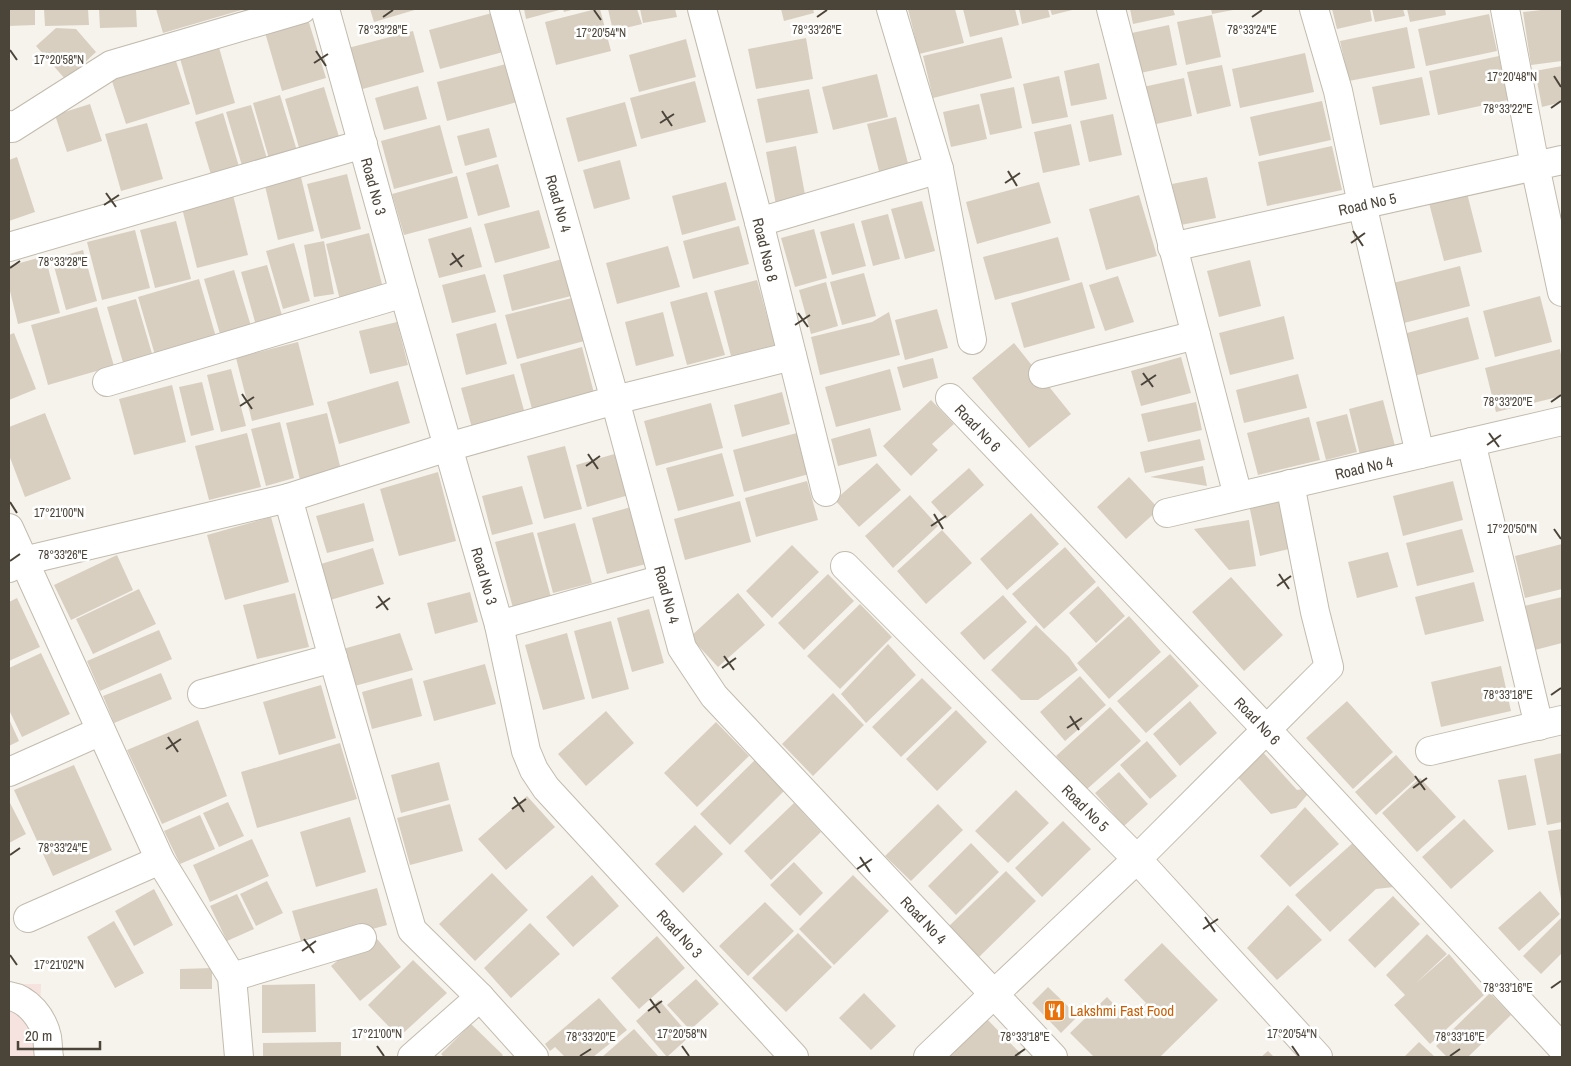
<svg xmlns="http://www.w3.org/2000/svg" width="1571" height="1066" viewBox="0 0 1571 1066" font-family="'Archivo Narrow',sans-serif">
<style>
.medical{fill:#f6e3e0}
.building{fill:#d8cfc1}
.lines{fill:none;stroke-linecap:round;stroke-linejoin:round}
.minor-casing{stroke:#c2bbae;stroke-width:30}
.minor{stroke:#fff;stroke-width:28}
.ticks{fill:none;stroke:#4b4439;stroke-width:2}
.labels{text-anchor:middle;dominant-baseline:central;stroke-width:5;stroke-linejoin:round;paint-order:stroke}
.street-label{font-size:15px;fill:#4b4439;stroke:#fff}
.food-label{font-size:15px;fill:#c56008;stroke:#fff;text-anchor:start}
.ticks-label{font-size:12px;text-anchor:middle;fill:#4b4439;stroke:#fff;stroke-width:5;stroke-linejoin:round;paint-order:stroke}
</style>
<rect width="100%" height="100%" fill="#f6f3ec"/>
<path class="medical" d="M9,984H41L39,1057H9Z"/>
<path class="building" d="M9,9H35V25L9,26Z
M44,9H88L89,25L45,26Z
M99,9H136L137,27L100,28Z
M156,9H245L163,33Z
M370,9H418L374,22Z
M524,9H575L564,12L563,9L526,19Z
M596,9H600L611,51L556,65L545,22Z
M608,9H637L642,24L613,31Z
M640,9H675L677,17L643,23Z
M781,9H813L814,13L784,21Z
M908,9H955L964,43L919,54Z
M963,9H1015L1019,25L970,37Z
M1019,9H1048L1050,17L1022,24Z
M1050,9H1076L1052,15Z
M1130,9H1173L1175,15L1133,24Z
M1211,9H1233V10L1212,14Z
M1332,9H1370L1372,21L1337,29Z
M1372,9H1403L1405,16L1375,22Z
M1407,9H1445L1446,15L1410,22Z
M1550,9H1562V61L1531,65L1523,12Z
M492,13L503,52L440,69L429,30Z
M1489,14L1497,51L1426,66L1418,29Z
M1212,15L1221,57L1186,65L1177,22Z
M307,16L326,78L282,91L264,29Z
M1169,25L1177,65L1136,74L1127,34Z
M1407,27L1415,68L1349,81L1340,41Z
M56,28L76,29L96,52L66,80L36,46Z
M413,31L424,72L359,90L348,48Z
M1002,37L1012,78L933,98L923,56Z
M806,38L813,79L756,89L748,49Z
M686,39L696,77L639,92L629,55Z
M218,44L235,103L196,115L179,55Z
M173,52L190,104L126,124L109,72Z
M1305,53L1314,92L1240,108L1232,69Z
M1499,56L1508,100L1438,115L1429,71Z
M1099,63L1107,99L1071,106L1064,71Z
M506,64L517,102L447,121L437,82Z
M1222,65L1231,106L1197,114L1187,72Z
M1562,66V102L1542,107L1535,71Z
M877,74L888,117L833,130L822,87Z
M1059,76L1068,117L1032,124L1023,84Z
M1422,77L1430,115L1380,125L1372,87Z
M1184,78L1192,116L1152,125L1143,87Z
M695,81L706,122L641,139L630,98Z
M418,86L427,119L384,130L375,98Z
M324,87L340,140L300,151L285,99Z
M1014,87L1022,128L990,135L980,94Z
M809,89L818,133L766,143L757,99Z
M280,95L298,154L270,162L253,103Z
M1322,101L1331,140L1259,156L1250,117Z
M625,102L637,146L578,162L566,118Z
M90,104L102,141L67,152L55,115Z
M979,104L987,139L951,147L943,112Z
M251,105L268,162L243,169L226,112Z
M223,113L240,170L212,178L195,122Z
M1113,114L1122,155L1089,162L1080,121Z
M896,117L910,171L881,179L867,124Z
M147,123L163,179L121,191L105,134Z
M1071,124L1080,165L1043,173L1034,132Z
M440,125L453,173L394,189L381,141Z
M489,128L497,157L465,166L457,136Z
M796,146L806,200L776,205L766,152Z
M1332,146L1342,190L1267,206L1258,162Z
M17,157L35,212L9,221V160Z
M620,160L630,199L594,209L583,170Z
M498,164L510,207L478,216L466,173Z
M347,174L361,229L321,239L307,184Z
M457,176L468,218L404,235L392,194Z
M301,177L314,231L278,240L265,186Z
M1207,177L1216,218L1181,225L1172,184Z
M726,182L736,220L682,235L672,196Z
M1039,182L1051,223L977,244L966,202Z
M1467,193L1482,252L1444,261L1429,203Z
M233,195L248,255L197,268L182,208Z
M1139,195L1157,256L1106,270L1089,209Z
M922,201L935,251L905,259L891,209Z
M539,210L550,248L495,263L484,224Z
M888,214L900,259L873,266L861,221Z
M176,221L191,279L155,288L140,230Z
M854,223L866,266L832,275L820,232Z
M739,226L749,264L693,279L683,241Z
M471,227L482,267L439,278L428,239Z
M814,229L827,278L795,287L781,238Z
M135,230L150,288L102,300L87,242Z
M369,233L384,292L341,304L326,244Z
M1058,237L1070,280L995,300L983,257Z
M324,241L334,294L314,297L304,245Z
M294,243L310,301L283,309L266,251Z
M668,246L680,287L617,304L606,263Z
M83,250L97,301L66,310L52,259Z
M45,256L60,313L18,324L9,287V266Z
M566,258L575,295L512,311L503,275Z
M1250,260L1261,306L1219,317L1207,271Z
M267,265L284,322L257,329L241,272Z
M1460,266L1470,306L1404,323L1393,283Z
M234,270L251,326L220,334L204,279Z
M864,273L876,316L842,325L830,282Z
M485,274L496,312L452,323L442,285Z
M1118,276L1134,322L1105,331L1089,285Z
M199,279L216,337L155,355L138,297Z
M757,280L775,345L731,356L714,291Z
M826,282L838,326L811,334L799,290Z
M1082,282L1095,328L1024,348L1011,303Z
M707,292L725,355L687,365L670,302Z
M1540,296L1552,342L1495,357L1483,311Z
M576,297L588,340L517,359L505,315Z
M136,299L153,357L124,366L107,307Z
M97,307L114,366L48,385L31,325Z
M937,309L948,348L905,360L895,320Z
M663,312L674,356L636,366L625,322Z
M889,312L900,355L820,375L811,337L872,322Z
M1284,316L1294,359L1230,375L1219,333Z
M1468,317L1479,359L1414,376L1403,334Z
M397,322L408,365L370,374L359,331Z
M496,323L507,364L466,375L456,334Z
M14,333L36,389L9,400V335Z
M298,342L314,405L252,421L236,358Z
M1014,343L1071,414L1029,448L972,378Z
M582,347L594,393L532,409L520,364Z
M1560,349L1562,360V396L1496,412L1485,368Z
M1181,357L1191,393L1141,406L1131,371Z
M933,358L938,378L903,388L897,367Z
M231,369L246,426L221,432L207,375Z
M890,369L901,410L836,427L825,387Z
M514,374L525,414L472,428L461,388Z
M1298,374L1307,408L1244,423L1236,390Z
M398,381L410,423L339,444L327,402Z
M202,382L214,430L191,436L179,387Z
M172,385L186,442L134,455L119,399Z
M782,392L790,424L742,437L734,405Z
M931,400L954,424L932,444L938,450L911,476L883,446Z
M1383,400L1395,446L1360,455L1349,409Z
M1196,402L1202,430L1148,442L1141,414Z
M711,403L723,448L656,466L644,421Z
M45,413L71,479L25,497L9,455V427Z
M327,413L341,470L300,480L286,423Z
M1347,414L1357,452L1326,460L1316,422Z
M1309,417L1320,460L1258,475L1247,433Z
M280,422L294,478L266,486L251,429Z
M870,428L877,456L838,466L831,439Z
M247,433L261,487L209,500L195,446Z
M797,433L809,474L744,492L733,450Z
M1200,439L1205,460L1145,473L1140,452Z
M565,446L582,509L544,519L527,456Z
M618,453L629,495L587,507L576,465Z
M722,453L734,496L678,511L666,468Z
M877,463L901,490L859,527L835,500Z
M1203,466L1207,486L1150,477Z
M969,468L984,485L946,519L931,502Z
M438,472L456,541L399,556L380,489Z
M1129,477L1159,509L1126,539L1097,507Z
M807,481L818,520L756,537L745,498Z
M1453,481L1463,520L1403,536L1393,496Z
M522,486L533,524L492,535L482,496Z
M910,495L938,526L893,568L865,536Z
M1278,499L1289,549L1260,556L1249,505Z
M740,501L751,542L685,560L674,519Z
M364,503L374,541L327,553L316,516Z
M631,507L646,564L607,574L592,518Z
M1031,513L1059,544L1007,590L980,559Z
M271,517L289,582L225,600L207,535Z
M1249,520L1256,566L1229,570L1194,529Z
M575,523L592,583L553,593L537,533Z
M1462,529L1474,572L1417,586L1406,543Z
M942,530L972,563L926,604L897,571Z
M533,532L551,597L513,608L495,542Z
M1562,544V589L1525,598L1515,556Z
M792,545L819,572L772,618L746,591Z
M1065,547L1096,582L1044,629L1012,594Z
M373,548L384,584L327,601L321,564Z
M1388,552L1398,587L1357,598L1348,562Z
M117,555L133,590L71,620L54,585Z
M828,574L854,601L804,650L778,623Z
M1231,577L1283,635L1244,671L1192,612Z
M1474,582L1484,621L1425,635L1415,597Z
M1098,586L1125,616L1096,643L1069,613Z
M139,589L156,624L93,654L76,619Z
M470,592L478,622L435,634L427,603Z
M295,593L309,647L257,659L243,605Z
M738,593L765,625L718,667L690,637Z
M1003,595L1027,622L984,660L960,633Z
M1562,597V643L1531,651L1520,607Z
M17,598L40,647L9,661V602Z
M860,604L892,637L840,689L807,656Z
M649,609L664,663L632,672L617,618Z
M1129,616L1161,652L1109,699L1077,663Z
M611,621L629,689L592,699L574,631Z
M1036,625L1069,657L1078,670L1038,700H1021L991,670Z
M159,630L172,659L100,691L87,661Z
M400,633L413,670L351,687L343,649Z
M567,633L585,699L543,710L525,645Z
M888,644L916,675L866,723L841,694Z
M41,653L70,714L22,737L9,710V668Z
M1170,654L1199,686L1146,733L1117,701Z
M485,664L496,704L434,721L423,681Z
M1501,666L1511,711L1441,727L1431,682Z
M161,673L172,699L114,723L103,696Z
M1080,676L1106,705L1065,741L1040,712Z
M412,678L422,716L372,729L362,692Z
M922,678L952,708L901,757L872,727Z
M321,685L336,738L279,755L263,702Z
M833,693L864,725L813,776L782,744Z
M1190,701L1217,733L1180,766L1153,734Z
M1347,701L1393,752L1353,789L1306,738Z
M1110,707L1141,741L1086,790L1056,756Z
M956,710L987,742L937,791L906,759Z
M606,711L634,743L586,786L558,754Z
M9,719L19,741L9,746Z
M198,720L227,796L162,824L127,750Z
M716,722L749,756L697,807L664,773Z
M1147,741L1177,776L1150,799L1120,765Z
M340,743L357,799L257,828L241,772Z
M1260,749L1297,790L1314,787L1296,808L1271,814L1234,773Z
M1562,753V822L1547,825L1534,759Z
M1396,755L1417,778L1376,815L1355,792Z
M756,759L786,789L730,845L700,814Z
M439,762L449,800L401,813L391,775Z
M74,765L112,850L53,876L14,790Z
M1119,772L1148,804L1124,826L1095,793Z
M1526,775L1536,825L1508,830L1498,780Z
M1420,778L1456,817L1417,852L1382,813Z
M1016,790L1049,823L1008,863L975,831Z
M527,796L555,827L506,870L478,839Z
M9,801L26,834L9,843Z
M228,802L244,836L219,847L203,813Z
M794,803L821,832L771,880L744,851Z
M450,804L463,851L410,865L397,818Z
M938,804L963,830L911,881L885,856Z
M1305,807L1339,844L1290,887L1260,856Z
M200,815L215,849L180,864L164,831Z
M350,817L366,872L316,887L300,832Z
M1464,819L1494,851L1451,889L1422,857Z
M1063,821L1091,849L1042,897L1015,868Z
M695,825L723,854L683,893L655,864Z
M1562,829V898L1561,899L1548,831Z
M252,839L269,876L210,902L193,865Z
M1356,840L1394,887L1376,889L1330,932L1295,895Z
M971,843L999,872L956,915L928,886Z
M794,862L823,893L800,916L770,885Z
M1006,871L1036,901L977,959L947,928Z
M492,873L528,910L475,961L439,924Z
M592,875L619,906L573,947L546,917Z
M853,875L889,911L834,965L799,929Z
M267,881L283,913L256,926L240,894Z
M377,888L387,925L303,948L292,911Z
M154,889L173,925L134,946L115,911Z
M1540,891L1560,914L1519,951L1498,928Z
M237,894L254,929L227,941L210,906Z
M1393,896L1420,924L1375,968L1348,940Z
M765,902L794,931L748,976L719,946Z
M1288,905L1322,940L1277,980L1247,948Z
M1562,917V953L1541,974L1523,956Z
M114,921L144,973L115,988L87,937Z
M530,923L560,954L511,998L484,968Z
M372,933L401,967L360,1001L331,966Z
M798,933L832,967L786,1012L752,978Z
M1427,934L1447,954L1415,984L1449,954L1484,995L1430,1044L1394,1005L1405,995L1386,975Z
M657,936L685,968L639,1009L611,978Z
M1162,943L1218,1000L1160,1057H1094L1070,1033L1107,997L1129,1020L1146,1003L1124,980Z
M413,960L447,993L399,1037L368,1005Z
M212,968V989H180V969Z
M696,979L719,1004L690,1030L667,1005Z
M315,984L316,1032L262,1033V985Z
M1048,987L1078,1016L1061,1033L1032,1003Z
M864,993L896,1026L871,1050L839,1018Z
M1490,993L1511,1015L1468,1057H1447L1436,1046Z
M599,998L627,1030L593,1057H565L555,1047L550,1051L545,1044Z
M659,1000L690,1036L667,1057L636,1021Z
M983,1015L1021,1054L1018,1057H940Z
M471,1024L503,1055L501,1057H444L441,1054Z
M634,1029L659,1057H602Z
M341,1042V1057H263V1043Z
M1419,1042L1435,1057H1404Z
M1268,1051L1274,1057H1261Z"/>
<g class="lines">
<defs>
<g id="minor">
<path id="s1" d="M325,9L404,293L499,625L526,751L534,770L546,788L794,1057"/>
<path id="s2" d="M504,9L615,400L682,648L714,696L1053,1057"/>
<path id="s3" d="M702,9L759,222L826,492"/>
<path d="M891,9L939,169L972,340"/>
<path d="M1111,9L1238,496"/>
<path d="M1314,9L1338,91L1362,204L1420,454"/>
<path d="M1505,9L1535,166L1562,292"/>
<path d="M9,125L12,128L111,65L302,9"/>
<path d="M759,222L939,169"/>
<path d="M9,247L363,144"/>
<path id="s4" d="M1172,247L1562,160"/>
<path d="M1043,374L1196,335"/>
<path d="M107,382L404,293"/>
<path id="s5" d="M950,398L1267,730L1562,1048"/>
<path d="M1471,442L1539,726"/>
<path d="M288,498L448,447L615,400L792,356"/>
<path id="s6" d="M1167,513L1562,421"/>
<path d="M9,528L160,860L232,977L239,1057"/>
<path id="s7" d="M845,566L1137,859L1318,1057"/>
<path d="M9,568L23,561L288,498L333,658L412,930L480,997L534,1057"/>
<path d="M499,625L663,579"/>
<path d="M202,694L333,658"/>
<path d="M1430,751L1562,720"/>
<path d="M9,772L101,731"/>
<path d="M28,918L160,860"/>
<path d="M232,977L362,938"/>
<path d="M9,996C28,999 43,1018 47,1037C48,1044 48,1051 49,1057"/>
<path d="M412,1057L480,997"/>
<path d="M928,1057L993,995L1137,859L1329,667L1315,612L1290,484"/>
</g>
</defs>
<use href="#minor" class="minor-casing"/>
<use href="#minor" class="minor"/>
</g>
<path class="ticks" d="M594,10L601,20M383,17L393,10M817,17L827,10M1252,17L1262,10M10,50L17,60M316,51L326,66M314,63L328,54M1554,76L1561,87M1551,108L1561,101M662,111L672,126M660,123L674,114M1008,171L1017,186M1005,183L1020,173M106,193L116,207M104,205L119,195M1353,231L1363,246M1351,243L1365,233M452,253L462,267M450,265L464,255M10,268L20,261M798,313L808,327M795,325L810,315M1143,373L1153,387M1141,385L1156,375M242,394L252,409M1551,402L1561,395M240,406L254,397M1489,433L1499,447M1487,445L1501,435M588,454L598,469M586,466L600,456M10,502L17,513M934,514L943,529M931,526L946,516M1554,529L1561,539M10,561L20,554M1279,574L1289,589M1277,586L1291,576M378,596L388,610M376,608L390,598M724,656L734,670M722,668L736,658M1551,695L1561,688M1070,716L1079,730M1067,728L1082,718M168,737L178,752M166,749L181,739M1415,776L1425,790M1413,788L1427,778M514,797L524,812M512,809L526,799M10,855L20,848M860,857L870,872M857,869L872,859M1205,917L1215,932M1203,929L1218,919M304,939L314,953M302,951L316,941M10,955L17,965M1551,988L1561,981M650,999L660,1013M648,1011L662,1001M377,1046L384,1056M682,1046L689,1056M1292,1046L1299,1056M580,1056L591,1049M1015,1056L1025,1049M1450,1056L1460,1049"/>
<defs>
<symbol id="restaurant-square" viewBox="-11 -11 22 22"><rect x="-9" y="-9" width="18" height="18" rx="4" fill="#e8710a" stroke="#fff"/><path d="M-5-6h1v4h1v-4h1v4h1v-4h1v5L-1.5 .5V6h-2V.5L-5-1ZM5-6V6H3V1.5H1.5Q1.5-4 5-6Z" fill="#fff"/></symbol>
</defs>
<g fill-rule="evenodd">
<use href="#restaurant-square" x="1042" y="998" width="25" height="25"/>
</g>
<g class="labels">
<g class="street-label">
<text stroke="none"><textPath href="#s1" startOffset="184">Road No 3</textPath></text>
<text stroke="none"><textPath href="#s4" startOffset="200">Road No 5</textPath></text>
<text stroke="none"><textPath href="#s2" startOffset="202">Road No 4</textPath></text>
<text stroke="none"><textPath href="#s3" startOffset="249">Road Nso 8</textPath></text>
<text stroke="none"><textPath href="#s5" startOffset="41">Road No 6</textPath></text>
<text stroke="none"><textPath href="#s6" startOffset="202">Road No 4</textPath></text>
<text stroke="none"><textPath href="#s1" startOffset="589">Road No 3</textPath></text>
<text stroke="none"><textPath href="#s2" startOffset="608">Road No 4</textPath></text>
<text stroke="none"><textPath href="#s5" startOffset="446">Road No 6</textPath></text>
<text stroke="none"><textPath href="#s7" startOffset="341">Road No 5</textPath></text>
<text stroke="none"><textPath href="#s2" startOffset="1028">Road No 4</textPath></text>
<text stroke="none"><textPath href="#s1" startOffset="1009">Road No 3</textPath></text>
</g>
<g class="food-label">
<text x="1070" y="1010">Lakshmi Fast Food</text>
</g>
</g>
<g class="ticks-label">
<text x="383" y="34">78°33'28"E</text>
<text x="817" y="34">78°33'26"E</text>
<text x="1252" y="34">78°33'24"E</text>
<text x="601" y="37">17°20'54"N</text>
<text x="59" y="64">17°20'58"N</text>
<text x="1512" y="81">17°20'48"N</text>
<text x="1508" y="113">78°33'22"E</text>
<text x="63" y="266">78°33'28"E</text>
<text x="1508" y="406">78°33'20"E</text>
<text x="59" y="517">17°21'00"N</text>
<text x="1512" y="533">17°20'50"N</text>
<text x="63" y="559">78°33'26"E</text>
<text x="1508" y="699">78°33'18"E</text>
<text x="63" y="852">78°33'24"E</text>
<text x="59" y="969">17°21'02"N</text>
<text x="1508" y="992">78°33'16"E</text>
<text x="377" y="1038">17°21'00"N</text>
<text x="682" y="1038">17°20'58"N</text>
<text x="1292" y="1038">17°20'54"N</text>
<text x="591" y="1041">78°33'20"E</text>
<text x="1025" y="1041">78°33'18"E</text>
<text x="1460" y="1041">78°33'16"E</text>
</g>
<rect width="1571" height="1066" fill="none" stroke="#4b4439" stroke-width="20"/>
<path d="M18 1041v8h82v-8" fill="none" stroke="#4b4439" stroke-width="2.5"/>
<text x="25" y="1041" font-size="15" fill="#4b4439" stroke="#ffffff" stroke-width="4" paint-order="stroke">20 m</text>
</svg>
